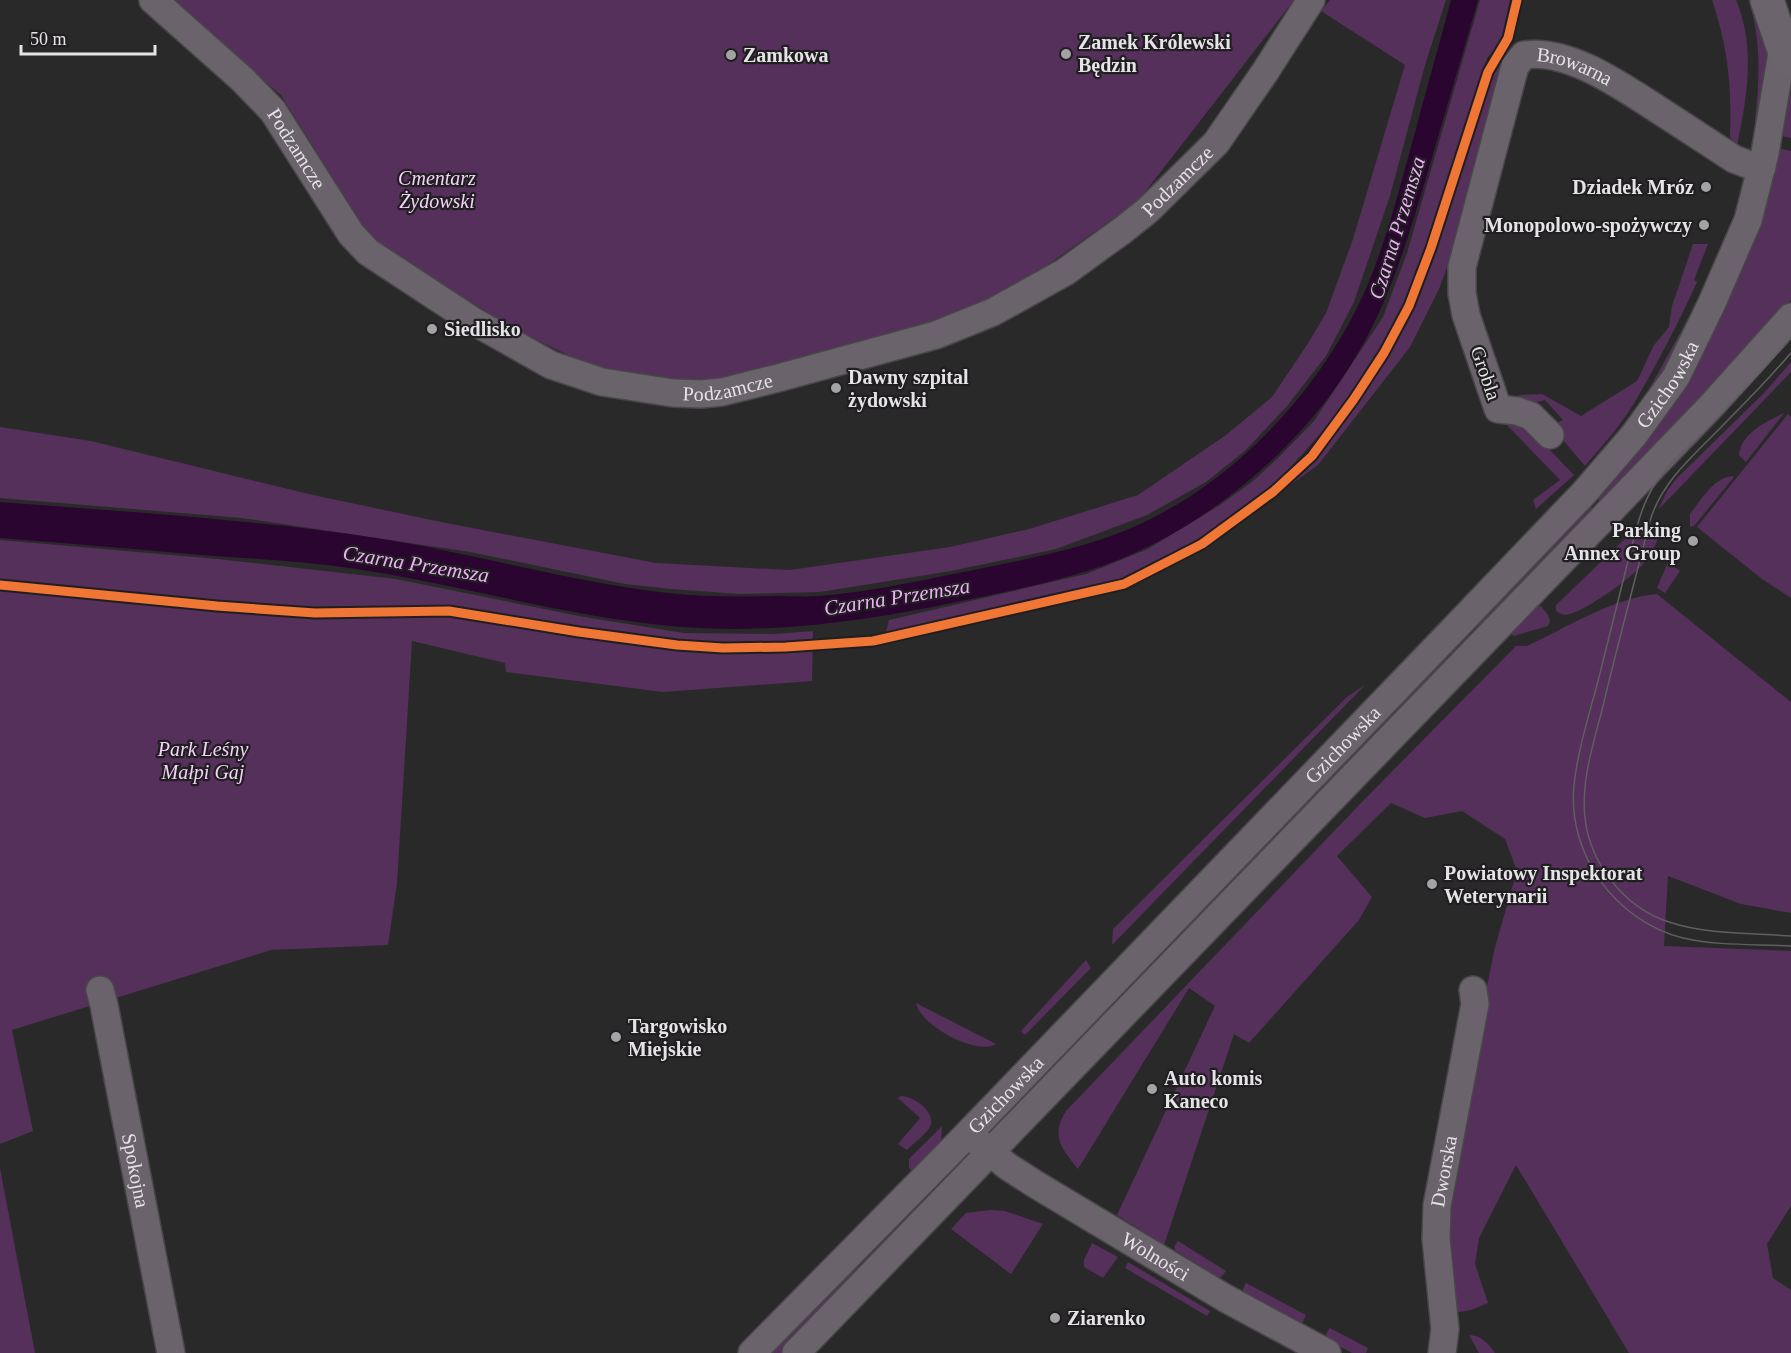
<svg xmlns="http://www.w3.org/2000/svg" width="1791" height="1353" viewBox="0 0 1791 1353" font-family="'Times New Roman',serif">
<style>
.green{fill:#54305a}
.water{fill:#2a052f}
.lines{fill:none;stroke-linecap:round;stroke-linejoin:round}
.minor-casing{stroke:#484748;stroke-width:30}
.major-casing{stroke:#484748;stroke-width:36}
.minor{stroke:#6b636c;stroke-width:27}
.major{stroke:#6b646d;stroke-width:33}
.tram{stroke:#615e61;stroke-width:1.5}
.cycleway-casing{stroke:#211e21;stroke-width:13}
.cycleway{stroke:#f07635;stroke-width:9}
.poi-dot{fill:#a3a2a4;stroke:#211e21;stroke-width:2}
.labels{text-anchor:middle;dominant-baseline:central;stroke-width:4.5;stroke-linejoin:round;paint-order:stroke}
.poi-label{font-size:20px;font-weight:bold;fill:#e4e3e5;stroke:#211e21;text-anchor:start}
.street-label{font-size:20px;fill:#e4e3e5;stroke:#211e21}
.park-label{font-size:20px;font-style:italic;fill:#f3d3f7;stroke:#211e21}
.water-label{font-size:21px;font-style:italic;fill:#eeaff8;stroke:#211e21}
</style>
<rect width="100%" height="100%" fill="#2a292a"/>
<path class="green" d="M166,0H1294L1138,201L1042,269L987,301L934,321L724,383L618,379L518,331L383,248L361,223L281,95Z
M1330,0H1446L1425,65L1390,196L1354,302L1326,356L1287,406L1246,450L1206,482L1147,515L1056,549L951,571L820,592L739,594L671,589L625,584L470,552L242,518L0,498V427L91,441L313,495L441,522L656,563L790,570L950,547L1029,529L1138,495L1226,435L1272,397L1307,345L1326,313L1353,239L1405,65L1321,11Z
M1480,0H1510L1501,42L1487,58L1435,223L1408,301L1374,362L1333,420L1278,481L1224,522L1171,556L1119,579L1026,604L885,636L889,620L1086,574L1148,549L1220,505L1253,481L1280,456L1314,421L1383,317L1407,253Z
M1712,0H1736C1756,47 1747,98 1737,146L1730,137C1732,87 1728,47 1712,0Z
M1749,0H1757L1767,47L1768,71L1757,129L1755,126V120C1760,79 1761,40 1749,0Z
M1509,48L1460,234L1439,289L1410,347L1318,465L1250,514L1249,513L1314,461L1379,369L1401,331L1423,278L1477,114L1496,66Z
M1791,93V138L1778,135L1787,95Z
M1777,148L1791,151V300L1765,333L1603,504L1595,496L1622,466Z
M1693,244H1708L1694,280L1697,282C1679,322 1658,362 1636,400C1622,424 1603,445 1585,466L1551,426L1563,420L1545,400L1531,404L1518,395L1542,394L1581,416L1637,381L1654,345L1669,327L1672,306Z
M1702,293L1674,359L1641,404Z
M1791,362V372L1658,510L1667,491L1676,479L1765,392Z
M1784,413L1746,462L1739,455C1741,433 1767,421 1784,413Z
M1788,414L1791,417V598L1762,579L1697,527Z
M1518,417L1574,475L1536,509L1533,500L1560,480L1506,424Z
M1731,476L1734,477L1694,526L1690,527V514C1701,500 1712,480 1731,476Z
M1588,505L1595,511L1481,626L1477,625L1476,622Z
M1656,526L1661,527L1662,530C1657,541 1652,554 1644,563C1632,578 1588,609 1570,614C1564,616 1561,614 1556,611V605L1626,538Z
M0,540L218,559L396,579L584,617L684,633L774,634L813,631L812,681L663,692L506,672L505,663L412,641L397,883L388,945L271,950L12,1030L33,1131L0,1144Z
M1668,562L1680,571L1665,593L1657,588Z
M1657,594L1791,702V913L1741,904L1668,876L1664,946L1791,951V1206L1767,1244L1773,1278L1791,1290V1353H1629L1516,1165L1479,1238L1475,1264L1488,1303L1471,1310L1449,1314L1442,1208L1495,947L1517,871L1505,839L1462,811L1425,818L1391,803L1337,856L1372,897L1359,920L1249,1043L1234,1034L1164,1245L1117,1215L1215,1006L1189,988L1078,1169C1062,1149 1050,1136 1066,1111L1361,803L1516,646H1527C1568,627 1612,598 1657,594Z
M1541,606L1548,615L1550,621L1548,626L1514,636L1511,633L1513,629L1536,607Z
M1442,659H1450L1080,1041L1100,1013Z
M1365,685L1112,945L1113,929L1347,697Z
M1086,960L1091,968L1025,1035L1021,1031Z
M916,1003L996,1044C976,1056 920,1025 916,1003Z
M901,1096C912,1096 934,1110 931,1124C929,1133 913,1143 907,1150L898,1144L920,1118L898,1098Z
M942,1126L941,1143L914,1173L909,1168V1159Z
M0,1168L35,1353H0Z
M990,1210L1005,1211L1043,1224L1011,1274L951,1229L966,1213Z
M882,1237L846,1282L783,1353H768Z
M1178,1241L1226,1271L1220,1278L1176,1251L1174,1247Z
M1092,1243L1118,1257L1103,1278L1084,1267V1260Z
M1128,1262L1210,1311L1207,1316L1125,1268Z
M1246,1283L1306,1315L1303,1322L1297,1324L1245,1296L1243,1289Z
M1330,1328L1368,1348L1366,1353H1352L1328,1340L1326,1334Z
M1469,1335C1481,1335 1489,1344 1495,1353H1479Z"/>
<path class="water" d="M1451,0H1478C1462,56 1445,112 1429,168C1407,241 1389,306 1347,371C1289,460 1192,538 1090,570C1046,584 1001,593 956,602C866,621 775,634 682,627C572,618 466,586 357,569C305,561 254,559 201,555C134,549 67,543 0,538V502C125,512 252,519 376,538C474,553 569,582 668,593C704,597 739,597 776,596C790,596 806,597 820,596C865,592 910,583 954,574C1007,563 1060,554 1111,536C1211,500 1297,417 1348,325C1379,270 1394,208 1411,147C1424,98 1438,49 1451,0Z"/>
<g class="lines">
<defs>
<g id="minor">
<path id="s1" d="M153,0L242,79L273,111L351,234L368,252L473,321L551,365L602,382L673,393L701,394L722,392L778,378L936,335L993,312L1065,272L1123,230L1148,210L1216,143L1265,72L1311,0"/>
<path id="s2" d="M1550,435L1531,416L1517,411L1498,409L1466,315L1462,293V267L1515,66L1524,55C1571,48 1627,90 1665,114C1688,129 1711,144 1734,159L1747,164L1762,167"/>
<path id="s3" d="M100,990L104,1005L171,1353"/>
<path id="s4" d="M977,1141L1007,1166L1035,1184L1225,1298L1327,1353"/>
<path id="s5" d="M752,1353L960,1142L1452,631L1584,493L1634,435L1676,377L1711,305L1748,220L1765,153L1783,47"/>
<path d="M796,1353L1608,513L1712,405L1791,317"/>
<path id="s6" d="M1442,1353L1445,1329L1436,1239L1437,1206L1475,1004L1473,990"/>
</g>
<path id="major" d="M1767,0L1783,47L1791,60"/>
</defs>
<use href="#minor" class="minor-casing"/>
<use href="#major" class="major-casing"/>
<use href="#minor" class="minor"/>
<use href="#major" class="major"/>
<path class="tram" d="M1791,338C1763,370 1734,401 1705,431C1688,448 1668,464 1655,484C1640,507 1635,535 1628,561C1620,593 1612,625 1604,657C1595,697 1578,745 1574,785C1567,855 1616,921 1683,938C1717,946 1756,944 1791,946
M1791,353C1771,376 1750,398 1728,420C1699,451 1662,479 1650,521C1634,584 1617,647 1602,710C1593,745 1581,781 1585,818C1590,864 1625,908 1669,922C1708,935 1751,933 1791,936"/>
<defs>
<path id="cycleway" d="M0,585L217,606L315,613L449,611L579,632L677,645L723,648L786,647L873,641L1124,584L1202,544L1273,492L1312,456L1354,399L1384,353L1409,306L1431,248L1488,72L1508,38L1517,0"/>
</defs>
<use href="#cycleway" class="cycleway-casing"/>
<use href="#cycleway" class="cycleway"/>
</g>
<g class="poi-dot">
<circle cx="1066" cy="54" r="6"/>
<circle cx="731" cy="55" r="6"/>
<circle cx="1706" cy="187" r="6"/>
<circle cx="1704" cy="225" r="6"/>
<circle cx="432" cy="329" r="6"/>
<circle cx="836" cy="388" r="6"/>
<circle cx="1693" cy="541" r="6"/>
<circle cx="1432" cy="884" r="6"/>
<circle cx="616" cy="1037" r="6"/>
<circle cx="1152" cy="1089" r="6"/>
<circle cx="1055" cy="1318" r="6"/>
</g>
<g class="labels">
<g class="poi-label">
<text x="1078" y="42">Zamek Królewski<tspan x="1078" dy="23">Będzin</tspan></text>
<text x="743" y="55">Zamkowa</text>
<text x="1694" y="187" text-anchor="end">Dziadek Mróz</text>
<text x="1692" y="225" text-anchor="end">Monopolowo-spożywczy</text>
<text x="444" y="329">Siedlisko</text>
<text x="848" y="377">Dawny szpital<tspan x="848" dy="23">żydowski</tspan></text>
<text x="1681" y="530" text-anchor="end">Parking<tspan x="1681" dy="23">Annex Group</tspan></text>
<text x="1444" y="873">Powiatowy Inspektorat<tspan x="1444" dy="23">Weterynarii</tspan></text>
<text x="628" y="1026">Targowisko<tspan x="628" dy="23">Miejskie</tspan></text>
<text x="1164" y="1078">Auto komis<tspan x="1164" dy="23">Kaneco</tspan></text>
<text x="1067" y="1318">Ziarenko</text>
</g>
<g class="street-label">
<text stroke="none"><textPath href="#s2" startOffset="483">Browarna</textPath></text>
<text stroke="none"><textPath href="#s1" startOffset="208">Podzamcze</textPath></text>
<text stroke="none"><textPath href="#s1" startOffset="1234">Podzamcze</textPath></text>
<text transform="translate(1486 373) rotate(71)">Grobla</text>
<text stroke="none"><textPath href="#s5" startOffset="1334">Gzichowska</textPath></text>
<text stroke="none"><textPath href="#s1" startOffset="730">Podzamcze</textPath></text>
<text stroke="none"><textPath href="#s5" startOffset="848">Gzichowska</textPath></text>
<text stroke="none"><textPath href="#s5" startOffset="362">Gzichowska</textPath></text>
<text stroke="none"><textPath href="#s3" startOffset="184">Spokojna</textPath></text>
<text stroke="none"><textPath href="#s6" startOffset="183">Dworska</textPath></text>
<text stroke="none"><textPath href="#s4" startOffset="213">Wolności</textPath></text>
</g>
<g class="park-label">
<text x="437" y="178">Cmentarz<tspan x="437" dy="23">Żydowski</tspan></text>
<text x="203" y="749">Park Leśny<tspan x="203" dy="23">Małpi Gaj</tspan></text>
</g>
<g class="water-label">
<text transform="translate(1397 228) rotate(-73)">Czarna Przemsza</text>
<text transform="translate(416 564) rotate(9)">Czarna Przemsza</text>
<text transform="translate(897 597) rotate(-9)">Czarna Przemsza</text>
</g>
</g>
<path d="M21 45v9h134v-9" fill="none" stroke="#e4e3e5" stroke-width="3"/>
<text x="30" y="45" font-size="18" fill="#e4e3e5" stroke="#211e21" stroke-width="4.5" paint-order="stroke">50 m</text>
</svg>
